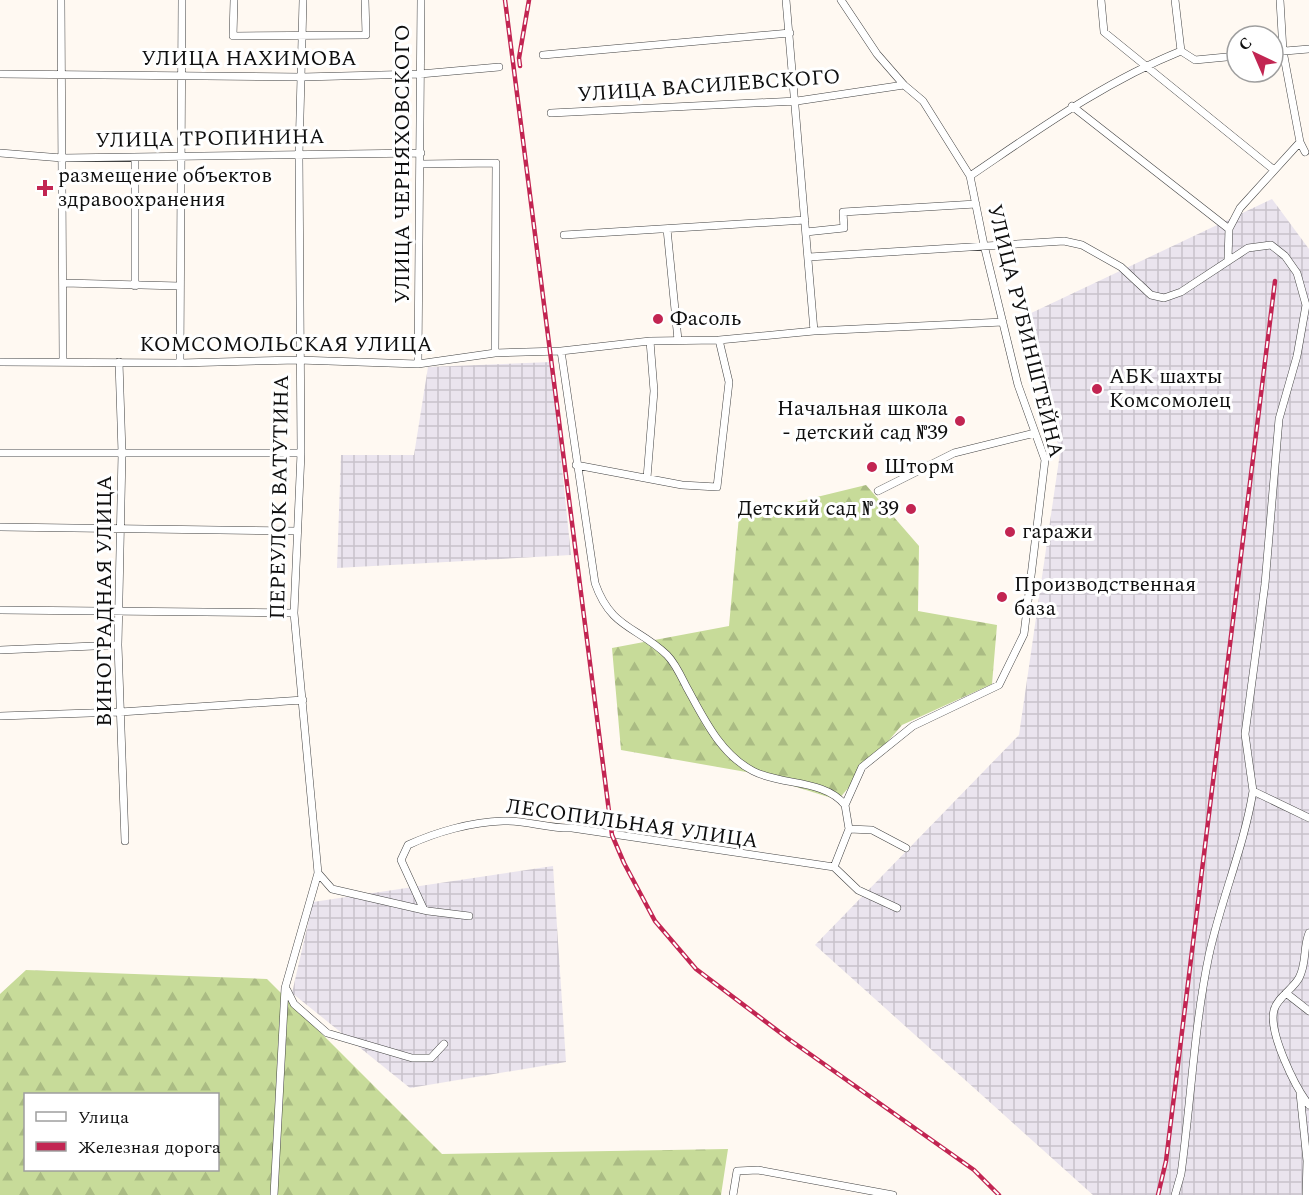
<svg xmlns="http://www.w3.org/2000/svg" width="1309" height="1195" viewBox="0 0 1309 1195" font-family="Spectral,serif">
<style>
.industrial{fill:url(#industrial-grid)}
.forest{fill:url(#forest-firs);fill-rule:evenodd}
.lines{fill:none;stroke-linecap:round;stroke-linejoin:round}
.minor-casing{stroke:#424242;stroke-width:8}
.minor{stroke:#fff;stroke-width:7}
.rail-casing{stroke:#c22552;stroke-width:4.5}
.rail{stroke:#fff;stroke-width:2;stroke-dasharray:7;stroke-linecap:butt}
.poi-dot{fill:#c22552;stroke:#fff;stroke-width:2}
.labels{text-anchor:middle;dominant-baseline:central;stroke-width:6;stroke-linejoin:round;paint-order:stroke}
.street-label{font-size:21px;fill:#0f0f0f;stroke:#fff}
.poi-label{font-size:21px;fill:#0f0f0f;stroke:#fff;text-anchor:start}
</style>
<defs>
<pattern id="industrial-grid" width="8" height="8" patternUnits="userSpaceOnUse" patternTransform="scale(1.5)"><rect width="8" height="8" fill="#eae4ee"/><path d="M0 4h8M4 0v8" fill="none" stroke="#c8c2cb"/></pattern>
<pattern id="forest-firs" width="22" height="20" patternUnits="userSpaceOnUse" patternTransform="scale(1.5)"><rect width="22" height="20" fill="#c7db99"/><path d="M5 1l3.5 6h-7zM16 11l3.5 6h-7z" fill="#aabb83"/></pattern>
</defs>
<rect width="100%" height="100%" fill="#fff9f2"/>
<path class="industrial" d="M1272,199L1309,249V1195H1093L815,945L1019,735L1060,453L1027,315Z
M551,362L571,555L337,568L341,455H414L428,367Z
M553,866L566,1062L410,1088L292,993L313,902Z"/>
<path class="forest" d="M866,485L919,546L918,611L997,625L992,684L902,725L838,800L752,773L621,750L612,648L729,626L739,516Z
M26,970L267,979L442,1154L728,1149L721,1195H0V994ZM26,1094H218V1170H26Z"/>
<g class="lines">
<defs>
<path id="minor" d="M61,0L63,362
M234,0L233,36L366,35L365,0
M786,0L814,331
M841,0L877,54L904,85L923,101L970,176L984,245L1018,385L1045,460L1024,634L999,685L913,726L862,767L845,805
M1101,0L1104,32L1274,170
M1175,0L1181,51
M1280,0L1283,51L1300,142L1305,152
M1181,51L1195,60L1237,56
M1273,52L1309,49
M543,55L790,33
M0,74L302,77L420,74L499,67
M1072,106L1229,229L1228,259
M551,113L797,101L904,85
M0,153L62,158L421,153
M421,164L496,163L495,353
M970,176C1038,130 1104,82 1181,51
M667,229L678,340
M1229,229L1240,208L1300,142
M806,232L844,228L843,212L976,204
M564,235L805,220
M809,257L1064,241L1082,245L1121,267L1151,295L1164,298L1181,292L1248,248L1271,245L1285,256L1297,273L1306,305L1297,356L1279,419L1265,584L1245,734L1253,791L1309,818
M64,283L180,286
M135,286V157
M561,351L595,583C611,629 637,626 667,655C675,663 681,676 686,686C703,717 720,754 753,771C782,786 824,779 845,805L849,829L872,830L906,848
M0,362L180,363L298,360L418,364L495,353L561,351L650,341L719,340L814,331L1003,322
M119,362L122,453L118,645L125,841
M180,363L182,0
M418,364L421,0
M0,453H301
M576,465L682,485L717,487L729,382L719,340
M647,478L654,391L650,341
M878,491L954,453L1035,433
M0,527L297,531
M0,610L294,613
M0,650L118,645
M0,716L120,712L303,700
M849,829L834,867L858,890L897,908
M318,873L332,889L428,911L469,916
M424,910L401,860L408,845C436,832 471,822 503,821C526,820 549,829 572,828L834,867
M1309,933C1303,947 1307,963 1299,978C1293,989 1277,998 1274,1010C1268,1032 1295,1087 1309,1105
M287,990L294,1004L327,1033L412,1058H431L444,1044
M1286,993L1309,1011
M1300,1093L1307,1161L1306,1195
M274,1195L285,988L318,873L294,613L301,453L299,154L303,0
M733,1195L737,1171L758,1170L893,1195
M1175,1195L1181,1174C1191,1101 1194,1027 1209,955C1221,899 1244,847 1253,791"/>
</defs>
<use href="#minor" class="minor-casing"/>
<use href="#minor" class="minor"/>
<defs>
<path id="rail" d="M505,0L612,835L624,863L655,921L696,969L790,1040L974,1170L999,1195
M520,66L519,58L529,0
M1158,1195L1166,1161L1275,281"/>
</defs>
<use href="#rail" class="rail-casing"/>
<use href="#rail" class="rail"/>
</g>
<g class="poi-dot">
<path d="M42 179h6v6h6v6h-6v6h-6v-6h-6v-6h6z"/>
<circle cx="658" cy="319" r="6"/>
<circle cx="1097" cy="389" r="6"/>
<circle cx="960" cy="421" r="6"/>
<circle cx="872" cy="467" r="6"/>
<circle cx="911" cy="509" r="6"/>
<circle cx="1010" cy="532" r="6"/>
<circle cx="1002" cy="597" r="6"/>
</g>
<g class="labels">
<g class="street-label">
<text x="249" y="59">УЛИЦА НАХИМОВА</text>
<text transform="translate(709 86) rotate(-4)">УЛИЦА ВАСИЛЕВСКОГО</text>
<text transform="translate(210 139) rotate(-1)">УЛИЦА ТРОПИНИНА</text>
<text transform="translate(403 164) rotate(-90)">УЛИЦА ЧЕРНЯХОВСКОГО</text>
<text transform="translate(1025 331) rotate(76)">УЛИЦА РУБИНШТЕЙНА</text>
<text x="286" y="345">КОМСОМОЛЬСКАЯ УЛИЦА</text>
<text transform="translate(280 497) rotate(-89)">ПЕРЕУЛОК ВАТУТИНА</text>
<text transform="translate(105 601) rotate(-90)">ВИНОГРАДНАЯ УЛИЦА</text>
<text transform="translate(632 824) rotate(8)">ЛЕСОПИЛЬНАЯ УЛИЦА</text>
</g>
<g class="poi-label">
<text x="58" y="176">размещение объектов<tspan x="58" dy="24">здравоохранения</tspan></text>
<text x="670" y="319">Фасоль</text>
<text x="1109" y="377">АБК шахты<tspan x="1109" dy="24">Комсомолец</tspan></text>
<text x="948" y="409" text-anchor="end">Начальная школа<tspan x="948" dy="24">- детский сад №39</tspan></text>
<text x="884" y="467">Шторм</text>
<text x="899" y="509" text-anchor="end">Детский сад № 39</text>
<text x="1022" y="532">гаражи</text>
<text x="1014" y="585">Производственная<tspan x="1014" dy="24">база</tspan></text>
</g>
</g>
<rect x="24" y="1093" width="195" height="78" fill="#ffffff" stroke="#9f9f9f" stroke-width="1.5"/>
<rect x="36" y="1112" width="30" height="9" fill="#ffffff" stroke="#9f9f9f" stroke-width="1.5"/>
<text x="78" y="1123" font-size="18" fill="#0f0f0f">Улица</text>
<rect x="36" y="1142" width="30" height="9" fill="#c22552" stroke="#9f9f9f" stroke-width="1.5"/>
<text x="78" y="1153" font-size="18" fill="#0f0f0f">Железная дорога</text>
<g transform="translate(1255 54) rotate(316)"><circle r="28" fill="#ffffff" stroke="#9f9f9f" stroke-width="1.5"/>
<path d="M0-4.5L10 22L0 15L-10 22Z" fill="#c22552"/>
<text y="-9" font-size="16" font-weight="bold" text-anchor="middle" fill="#0f0f0f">С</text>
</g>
</svg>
